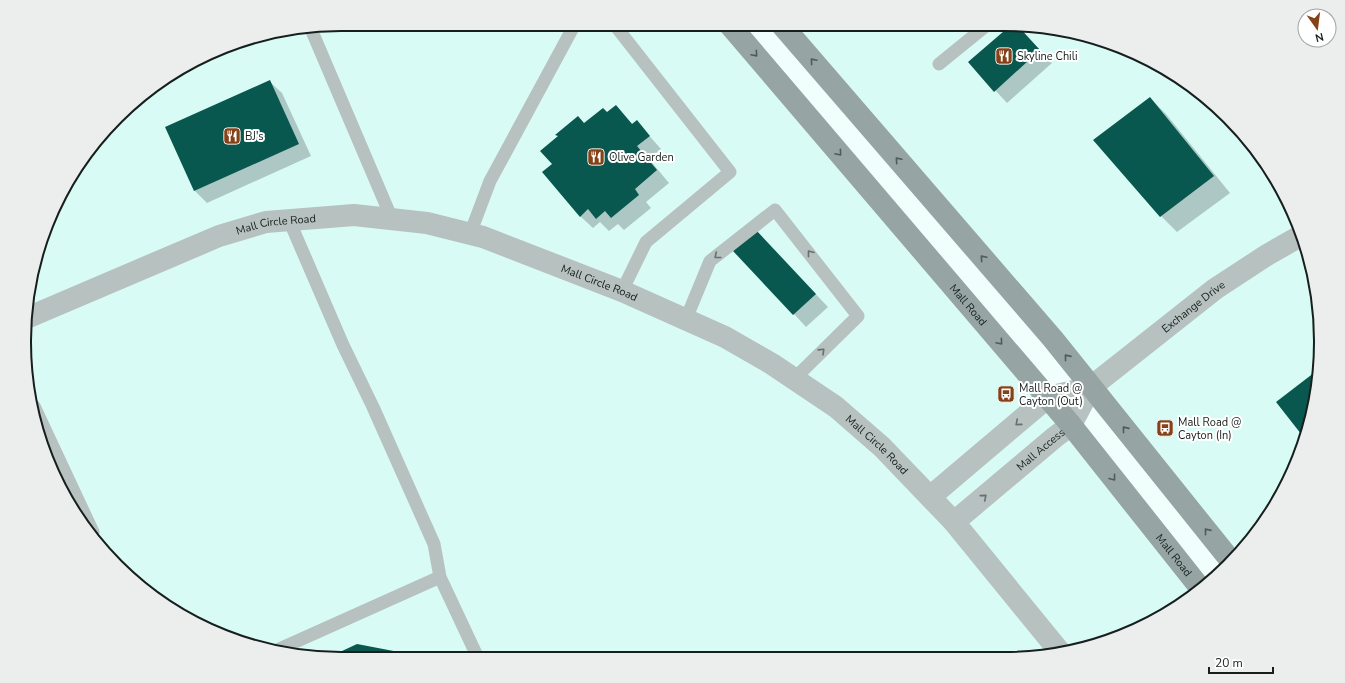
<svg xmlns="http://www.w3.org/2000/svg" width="1345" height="683" viewBox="0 0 1345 683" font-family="'Nunito Sans',sans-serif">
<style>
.built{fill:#d9fbf5}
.shadow{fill:#0003}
.building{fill:#095850}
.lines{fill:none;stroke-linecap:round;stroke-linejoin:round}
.service{stroke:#b7c1bf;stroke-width:13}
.minor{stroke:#b7c1bf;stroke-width:22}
.secondary{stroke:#96a5a3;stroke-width:22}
.oneway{stroke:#505b59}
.oneway2{stroke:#66706e}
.labels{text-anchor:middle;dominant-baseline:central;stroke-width:4;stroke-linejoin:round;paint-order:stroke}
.poi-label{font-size:11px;fill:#161f1d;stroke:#fff;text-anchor:start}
.street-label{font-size:11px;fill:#161f1d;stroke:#fff}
.rim{fill:none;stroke:#161f1d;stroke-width:2}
</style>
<rect width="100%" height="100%" fill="#f0fefc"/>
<path class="built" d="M342,24H729L1197,594L1125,635L1045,656L321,658L260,648L201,626L117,566L57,482L27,383L30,279L48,220L77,165L148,90L239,41Z
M781,24L1024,25L1085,35L1144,57L1197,89L1242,132L1278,183L1304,239L1318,300L1320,362L1310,423L1288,482L1242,551L1230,562Z"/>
<path class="shadow" d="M457,24H471L468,30Z
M1012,25H1016L1052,63L1007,103L970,63Z
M269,81L282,93L311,156L207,203L195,191L166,128Z
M1150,98L1166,114L1230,193L1177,232L1161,216L1095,140Z
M616,106L633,125L637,122L661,149L649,159L669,183L646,202L651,208L624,230L618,224L609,231L600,222L593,228L580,216L553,164L585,124L607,113Z
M768,244L828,307L806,327L794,314Z
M1319,370L1310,423L1305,437L1278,402Z
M357,645L424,658H329Z"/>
<path class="building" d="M1011,25H1017L1040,50L994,92L968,62Z
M270,80L299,144L194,191L165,127Z
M1150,97L1214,176L1160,217L1093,140Z
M616,105L632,124L637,120L650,136L637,146L657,170L635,189L639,195L611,218L605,211L596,219L588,209L580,217L542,172L552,164L540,151L558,136L555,135L578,116L584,123L603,108L607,112Z
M756,230L816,294L793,315L733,251Z
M1319,369L1310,423L1305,439L1276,402Z
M357,644L425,657V658H327Z"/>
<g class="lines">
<path class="service" d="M614,24L730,172L646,242L622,291
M311,29L392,219
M939,64L987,25
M289,220L343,345L373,407L434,544L440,577L478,658
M470,234L490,181L575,24
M686,319L710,261L775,210L858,316L794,379
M34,406L93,532
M275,651L440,577"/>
<g class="minor">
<path id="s1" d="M29,317L219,236L266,222L354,215L427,223L483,237L622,291L725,337L772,364L836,407L882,447L954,522L1060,652"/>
<path d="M930,497L1048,397L1091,387"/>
<path id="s2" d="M954,522L1055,437L1071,425L1091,387L1215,289L1267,255L1302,235"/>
</g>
<g class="secondary">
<path id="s3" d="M729,24L1071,425L1201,589"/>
<path d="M781,24L1053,339L1231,561"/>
</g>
</g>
<defs><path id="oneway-chevron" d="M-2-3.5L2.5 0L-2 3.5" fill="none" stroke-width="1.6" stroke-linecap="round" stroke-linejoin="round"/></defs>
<g class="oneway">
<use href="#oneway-chevron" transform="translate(755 54) rotate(49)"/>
<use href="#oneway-chevron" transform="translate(813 61) rotate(-131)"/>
<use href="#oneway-chevron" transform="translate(839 153) rotate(50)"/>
<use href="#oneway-chevron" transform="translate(898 160) rotate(-131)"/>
<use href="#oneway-chevron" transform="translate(983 258) rotate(-131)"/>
<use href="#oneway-chevron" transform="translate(1000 342) rotate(50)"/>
<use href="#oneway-chevron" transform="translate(1067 357) rotate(-129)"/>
<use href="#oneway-chevron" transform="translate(1125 429) rotate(-129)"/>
<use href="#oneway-chevron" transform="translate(1113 478) rotate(52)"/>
<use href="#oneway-chevron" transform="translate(1207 531) rotate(-129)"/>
</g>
<g class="oneway2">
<use href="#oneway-chevron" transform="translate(810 253) rotate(-128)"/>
<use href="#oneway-chevron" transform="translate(717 256) rotate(141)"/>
<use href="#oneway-chevron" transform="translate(822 351) rotate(-44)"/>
<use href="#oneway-chevron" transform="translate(1018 423) rotate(140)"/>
<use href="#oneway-chevron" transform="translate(984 497) rotate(-40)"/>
</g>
<defs>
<symbol id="restaurant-square" viewBox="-11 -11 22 22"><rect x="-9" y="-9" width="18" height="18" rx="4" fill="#854117" stroke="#fff"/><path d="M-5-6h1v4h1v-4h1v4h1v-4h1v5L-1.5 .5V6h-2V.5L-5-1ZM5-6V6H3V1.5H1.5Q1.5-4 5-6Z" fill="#fff"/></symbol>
<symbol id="bus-square" viewBox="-11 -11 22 22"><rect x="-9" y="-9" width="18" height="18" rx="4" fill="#854117" stroke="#fff"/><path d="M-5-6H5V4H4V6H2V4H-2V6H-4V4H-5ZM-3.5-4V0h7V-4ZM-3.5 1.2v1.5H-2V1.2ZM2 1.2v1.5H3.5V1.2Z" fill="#fff"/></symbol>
</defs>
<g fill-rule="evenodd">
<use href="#restaurant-square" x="994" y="46" width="20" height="20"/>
<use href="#restaurant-square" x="222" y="126" width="20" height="20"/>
<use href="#restaurant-square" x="586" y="147" width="20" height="20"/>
<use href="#bus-square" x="996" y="384" width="20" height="20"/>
<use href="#bus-square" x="1155" y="418" width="20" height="20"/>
</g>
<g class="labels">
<g class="poi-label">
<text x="1017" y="56">Skyline Chili</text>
<text x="245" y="136">BJ's</text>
<text x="609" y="157">Olive Garden</text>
<text x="1019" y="388">Mall Road @<tspan x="1019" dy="13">Cayton (Out)</tspan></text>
<text x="1178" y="422">Mall Road @<tspan x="1178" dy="13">Cayton (In)</tspan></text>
</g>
<g class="street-label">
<text stroke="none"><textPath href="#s1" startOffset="265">Mall Circle Road</textPath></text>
<text stroke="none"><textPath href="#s1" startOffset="600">Mall Circle Road</textPath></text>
<text stroke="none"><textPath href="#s3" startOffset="369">Mall Road</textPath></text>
<text stroke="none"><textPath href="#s2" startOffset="325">Exchange Drive</textPath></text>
<text stroke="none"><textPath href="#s1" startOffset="924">Mall Circle Road</textPath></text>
<text stroke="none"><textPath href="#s2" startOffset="113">Mall Access</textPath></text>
<text stroke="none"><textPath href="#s3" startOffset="693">Mall Road</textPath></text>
</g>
</g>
<path d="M0 0H1345V683H0ZM341 31H1004A310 310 0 0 1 1314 341V342A310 310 0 0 1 1004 652H341A310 310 0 0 1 31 342V341A310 310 0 0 1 341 31Z" fill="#eceded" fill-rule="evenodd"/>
<path class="rim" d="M341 31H1004A310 310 0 0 1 1314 341V342A310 310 0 0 1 1004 652H341A310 310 0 0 1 31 342V341A310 310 0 0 1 341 31Z"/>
<g transform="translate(1317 28) rotate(166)"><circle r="19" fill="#ffffff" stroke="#a2a5a5"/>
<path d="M0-3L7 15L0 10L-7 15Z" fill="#854117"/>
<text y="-6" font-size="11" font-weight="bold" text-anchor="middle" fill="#161f1d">N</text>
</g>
<path d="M1209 667v6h64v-6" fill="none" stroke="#161f1d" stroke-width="2"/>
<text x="1215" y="667" font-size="12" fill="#161f1d" stroke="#ffffff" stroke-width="3" paint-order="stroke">20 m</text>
</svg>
